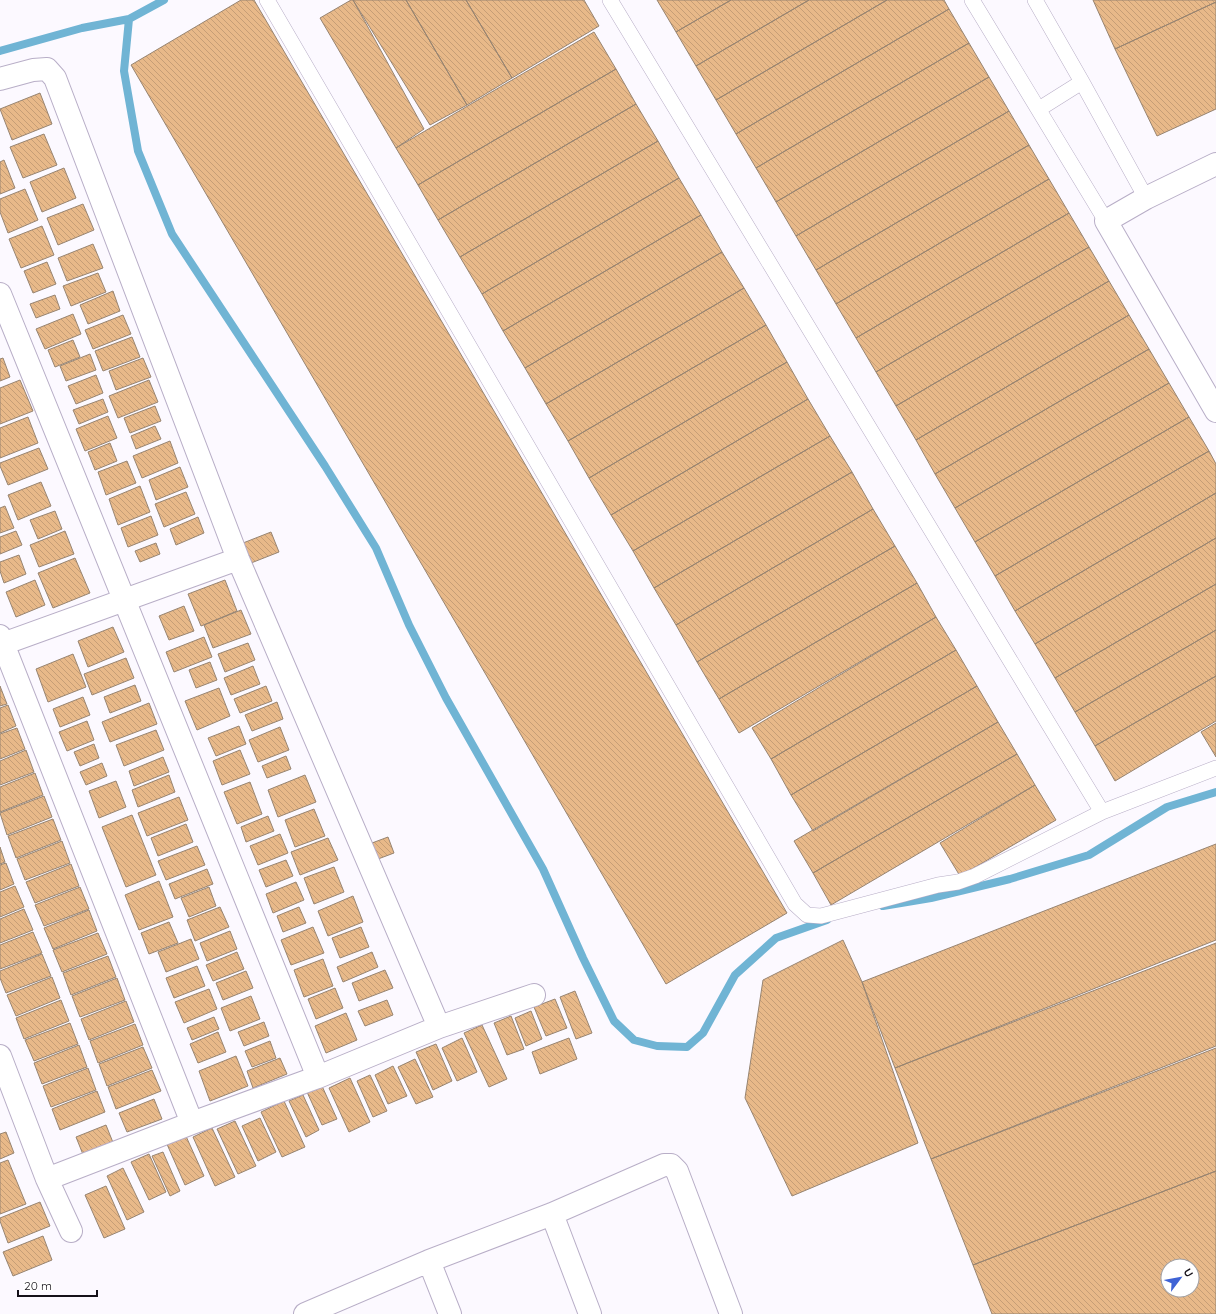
<svg xmlns="http://www.w3.org/2000/svg" width="1216" height="1314" viewBox="0 0 1216 1314" font-family="Quicksand,sans-serif">
<style>
.lines{fill:none;stroke-linecap:round;stroke-linejoin:round}
.stream{stroke:#70b4d4;stroke-width:8}
.building{fill:url(#building-back-hatch);stroke:#978471;fill-rule:evenodd}
.lane-casing{stroke:#b8aec7;stroke-width:16}
.street-casing{stroke:#b8aec7;stroke-width:24}
.lane{stroke:#fff;stroke-width:15}
.street{stroke:#fff;stroke-width:22}
</style>
<defs>
<pattern id="building-back-hatch" width="6" height="6" patternUnits="userSpaceOnUse"><rect width="6" height="6" fill="#e8b989"/><path d="M-1 5l2 2M0 0l6 6M5-1l2 2" fill="none" stroke="#c69e76"/></pattern>
</defs>
<rect width="100%" height="100%" fill="#fcf9ff"/>
<g class="lines">
<path class="stream" d="M129,19L124,71L138,151L172,234L325,466L376,548L409,625L446,698L543,869L583,958L614,1021L634,1040L657,1046L687,1047L703,1033L735,975L776,938L827,920
M0,51L82,28L129,19L164,0
M883,906L931,898L1010,879L1089,855L1167,807L1216,792"/>
</g>
<path class="building" d="M241,0H254L787,913L666,984L131,65Z
M351,0H353L424,129L396,148L320,18Z
M353,0H406L467,105L430,125Z
M406,0H466L512,78L467,105Z
M466,0H584L599,26L512,78Z
M657,0H731L676,32Z
M731,0H809L696,66L676,32Z
M809,0H887L716,100L696,66Z
M887,0H944L949,9L736,134L716,100Z
M1093,0H1216V2L1115,49Z
M1216,2V109L1157,136L1115,49Z
M949,9L969,43L756,168L736,134Z
M594,32L616,69L418,185L396,148Z
M969,43L989,77L776,202L756,168Z
M616,69L636,104L438,220L418,185Z
M989,77L1009,111L796,236L776,202Z
M40,93L52,124L12,140L0,109Z
M636,104L658,141L460,257L438,220Z
M1009,111L1029,145L816,270L796,236Z
M44,134L57,165L23,178L10,147Z
M658,141L679,178L482,294L460,257Z
M1029,145L1049,179L836,304L816,270Z
M4,160L15,188L0,194V162Z
M64,168L76,198L42,212L30,182Z
M679,178L701,215L503,331L482,294Z
M1049,179L1069,213L856,338L836,304Z
M25,189L38,220L8,233L0,212V199Z
M83,204L94,230L58,245L47,218Z
M1069,213L1089,247L876,372L856,338Z
M701,215L722,252L525,368L503,331Z
M42,226L54,255L21,268L9,239Z
M93,244L103,268L67,281L58,258Z
M1089,247L1109,281L896,406L876,372Z
M722,252L744,288L546,404L525,368Z
M47,262L56,284L33,293L24,271Z
M98,273L106,292L71,306L63,286Z
M1109,281L1129,315L916,440L896,406Z
M744,288L766,325L568,441L546,404Z
M113,291L120,311L88,324L80,305Z
M55,295L60,309L36,318L30,304Z
M73,314L81,334L45,349L36,329Z
M123,315L131,334L93,349L85,330Z
M1129,315L1149,349L935,474L916,440Z
M766,325L787,362L589,478L568,441Z
M132,337L140,357L103,371L95,351Z
M73,340L80,357L55,367L48,350Z
M1149,349L1169,383L955,508L935,474Z
M90,354L96,370L66,381L60,366Z
M3,358L10,377L0,381V359Z
M143,358L151,377L116,390L109,371Z
M787,362L808,399L611,515L589,478Z
M96,375L103,393L76,404L68,386Z
M20,380L33,411L0,424V388Z
M149,380L158,402L118,418L109,396Z
M1169,383L1189,417L975,542L955,508Z
M103,399L108,412L79,424L73,410Z
M808,399L830,436L633,551L611,515Z
M155,406L161,421L130,433L124,418Z
M108,416L117,438L85,451L76,429Z
M28,417L38,443L0,458V428Z
M1189,417L1209,451L995,576L975,542Z
M155,426L161,439L136,449L131,436Z
M830,436L852,472L654,588L633,551Z
M170,441L178,463L142,478L133,456Z
M110,443L117,461L95,470L88,452Z
M39,448L48,469L8,485L0,466V463Z
M1209,451L1216,464V493L1015,611L995,576Z
M127,461L136,483L106,495L98,472Z
M180,467L188,487L156,500L149,480Z
M852,472L873,509L676,625L654,588Z
M41,482L51,506L18,520L8,495Z
M140,486L150,512L118,525L109,499Z
M186,492L195,514L164,527L155,504Z
M1216,493V538L1035,644L1015,611Z
M5,506L14,528L0,533V508Z
M873,509L895,546L697,662L676,625Z
M55,511L62,529L38,539L30,520Z
M151,516L158,535L128,547L121,528Z
M198,517L204,533L176,545L170,529Z
M16,531L22,545L0,554V537Z
M65,531L74,554L39,567L30,545Z
M271,532L279,552L246,565L238,545Z
M1216,538V584L1055,678L1035,644Z
M156,543L160,554L140,562L135,551Z
M895,546L917,583L719,699L697,662Z
M19,555L26,574L4,583L0,571V562Z
M75,558L90,593L53,608L38,573Z
M35,580L45,605L16,617L6,592Z
M225,580L237,611L201,626L188,594Z
M917,583L936,617L739,733L719,699Z
M1216,584V630L1075,712L1055,678Z
M184,606L194,631L169,640L159,616Z
M241,610L251,634L213,648L204,625Z
M936,617L956,650L771,759L752,728Z
M113,627L124,652L88,667L78,641Z
M1216,630V676L1095,746L1075,712Z
M204,637L212,657L174,672L166,652Z
M248,643L255,660L225,672L218,654Z
M956,650L977,686L791,795L771,759Z
M73,654L86,687L48,702L36,669Z
M126,658L134,678L92,695L84,674Z
M210,662L217,680L196,688L189,670Z
M253,666L260,684L231,695L224,678Z
M1216,676V721L1115,781L1095,746Z
M135,685L141,701L110,713L104,697Z
M0,686L7,704L0,706Z
M266,686L272,701L240,713L234,699Z
M977,686L998,722L813,831L791,795Z
M219,688L230,716L197,730L185,701Z
M83,697L90,715L60,727L53,709Z
M277,702L283,719L252,731L245,715Z
M149,703L157,724L110,742L102,722Z
M8,705L16,726L0,733V708Z
M87,721L94,740L67,751L59,732Z
M998,722L1017,754L813,873L794,841Z
M1216,723V757L1201,732Z
M239,726L246,744L216,756L208,738Z
M280,727L289,750L258,762L249,740Z
M17,728L25,749L0,759V734Z
M156,730L164,750L124,766L116,745Z
M94,744L99,758L80,766L74,752Z
M26,750L34,772L0,785V761Z
M240,750L250,774L222,785L213,761Z
M1017,754L1035,785L831,905L813,873Z
M286,756L291,769L267,778L262,766Z
M163,757L169,772L134,786L129,771Z
M102,763L107,776L86,785L80,772Z
M35,773L43,795L0,812V787Z
M169,775L175,792L138,807L132,790Z
M305,775L316,802L278,817L268,790Z
M116,781L126,807L99,818L89,791Z
M250,782L262,814L237,824L224,792Z
M1035,785L1056,820L960,876L940,843Z
M44,796L52,817L7,835L0,813Z
M179,797L188,820L147,836L138,813Z
M314,809L325,836L295,847L285,820Z
M132,815L156,875L126,887L102,827Z
M268,816L274,831L246,842L241,827Z
M53,819L61,840L16,858L8,836Z
M186,824L193,842L158,856L151,838Z
M280,834L288,853L258,865L250,846Z
M388,837L394,853L378,859L372,843Z
M328,838L338,860L300,875L291,852Z
M62,841L70,863L25,880L17,859Z
M1216,844V940L895,1068L862,982Z
M197,846L205,865L166,880L158,861Z
M0,847L5,862L0,864Z
M286,860L293,876L266,887L259,870Z
M6,863L14,884L0,890V865Z
M71,864L79,886L35,903L26,882Z
M334,867L344,892L314,904L304,878Z
M207,869L213,884L175,899L169,884Z
M159,881L173,917L139,930L125,895Z
M296,882L304,900L273,913L266,894Z
M15,886L24,907L0,917V892Z
M80,887L89,909L44,926L35,905Z
M209,887L216,906L189,917L181,898Z
M353,896L363,922L328,936L318,911Z
M220,907L229,927L195,941L187,920Z
M299,907L306,923L283,932L277,916Z
M24,909L33,930L0,943V919Z
M89,910L97,931L53,949L44,928Z
M169,922L178,943L149,954L141,933Z
M313,927L324,953L291,965L281,940Z
M361,927L369,947L340,958L332,938Z
M230,931L237,949L207,961L200,943Z
M33,932L42,953L0,969V945Z
M98,933L107,954L62,972L53,950Z
M191,939L199,959L166,972L158,952Z
M843,940L862,982L918,1143L792,1196L745,1098L763,980Z
M1216,943V1046L931,1159L895,1068Z
M237,952L244,969L213,981L206,965Z
M372,952L378,967L343,982L337,967Z
M42,954L51,976L6,993L0,978V971Z
M108,956L116,977L71,995L63,973Z
M323,959L333,986L304,997L294,970Z
M197,966L205,986L174,998L166,978Z
M385,970L393,988L359,1001L352,983Z
M246,971L253,988L223,1000L216,983Z
M52,977L60,998L16,1016L7,995Z
M117,978L125,1000L80,1017L72,996Z
M335,988L343,1008L316,1019L308,999Z
M209,989L217,1009L184,1023L175,1002Z
M575,991L592,1033L576,1039L560,997Z
M251,996L260,1019L230,1031L221,1008Z
M555,999L567,1028L546,1036L534,1007Z
M61,1000L69,1021L24,1039L16,1018Z
M387,1000L393,1015L365,1026L358,1011Z
M126,1001L134,1022L89,1040L81,1019Z
M531,1011L542,1039L526,1046L515,1018Z
M346,1013L357,1040L326,1053L315,1026Z
M511,1016L524,1049L507,1055L494,1023Z
M214,1017L219,1029L192,1040L187,1028Z
M264,1022L269,1036L244,1046L238,1032Z
M70,1023L78,1044L34,1061L25,1040Z
M135,1024L143,1045L98,1063L90,1041Z
M482,1025L507,1079L489,1087L464,1033Z
M218,1032L226,1052L198,1063L190,1044Z
M462,1038L477,1072L457,1081L442,1048Z
M569,1038L577,1059L540,1074L532,1052Z
M270,1041L276,1058L252,1067L245,1051Z
M436,1044L452,1081L433,1090L416,1052Z
M79,1045L87,1067L42,1084L34,1063Z
M143,1047L152,1068L107,1086L99,1064Z
M1216,1048V1171L973,1265L931,1159Z
M236,1056L248,1086L210,1101L199,1071Z
M280,1058L287,1074L253,1088L247,1071Z
M415,1059L433,1097L416,1104L398,1067Z
M393,1066L407,1096L388,1104L375,1075Z
M88,1068L96,1090L51,1107L43,1086Z
M152,1070L161,1091L116,1109L108,1087Z
M370,1075L387,1111L373,1117L357,1081Z
M350,1078L370,1122L349,1132L329,1088Z
M322,1086L337,1119L322,1125L307,1092Z
M97,1091L105,1112L60,1130L52,1109Z
M303,1095L319,1130L306,1137L289,1101Z
M154,1099L162,1119L127,1132L119,1113Z
M284,1101L305,1147L282,1157L261,1112Z
M260,1118L276,1152L258,1161L242,1126Z
M235,1121L256,1166L238,1174L217,1129Z
M106,1125L114,1145L84,1157L76,1137Z
M212,1128L235,1177L215,1186L193,1137Z
M6,1132L14,1153L0,1159V1134Z
M185,1134L204,1176L185,1185L166,1142Z
M163,1152L180,1191L170,1196L152,1156Z
M149,1154L166,1192L149,1200L131,1162Z
M8,1160L26,1204L0,1214V1163Z
M123,1168L144,1212L127,1220L107,1176Z
M1216,1171V1314H992L973,1265ZM1168,1266H1192V1290H1168Z
M106,1186L125,1229L104,1238L85,1195Z
M40,1202L50,1226L8,1243L0,1221V1218Z
M43,1236L52,1260L13,1276L3,1252Z"/>
<g class="lines">
<defs>
<path id="lane" d="M267,0L795,904L807,915L821,916L938,885L958,882L975,876L1102,812L1216,768
M610,0L1102,812
M972,0L1106,221
M1035,0L1082,82L1146,198
M1039,109L1082,82"/>
<path id="street" d="M0,79L33,70L47,69L55,78L238,559L439,1027
M1216,164L1146,198L1106,221L1216,411
M0,294L318,1077
M0,636L192,1123
M0,645L238,559
M0,1056L47,1179L71,1231
M47,1179L192,1123L318,1077L439,1027L534,995
M552,1214L590,1314
M429,1261L450,1314
M305,1314L429,1261L552,1214L664,1165H671L677,1171L731,1314"/>
</defs>
<use href="#lane" class="lane-casing"/>
<use href="#street" class="street-casing"/>
<use href="#lane" class="lane"/>
<use href="#street" class="street"/>
</g>
<g transform="translate(1180 1278) rotate(58)"><circle r="19" fill="#ffffff" stroke="#a1a0a3"/>
<path d="M0-3L7 15L0 10L-7 15Z" fill="#3f63d5"/>
<text y="-6" font-size="11" font-weight="bold" text-anchor="middle" fill="#151119">U</text>
</g>
<path d="M18 1290v6h79v-6" fill="none" stroke="#151119" stroke-width="2"/>
<text x="24" y="1290" font-size="12" fill="#151119" stroke="#ffffff" stroke-width="3" paint-order="stroke">20 m</text>
</svg>
